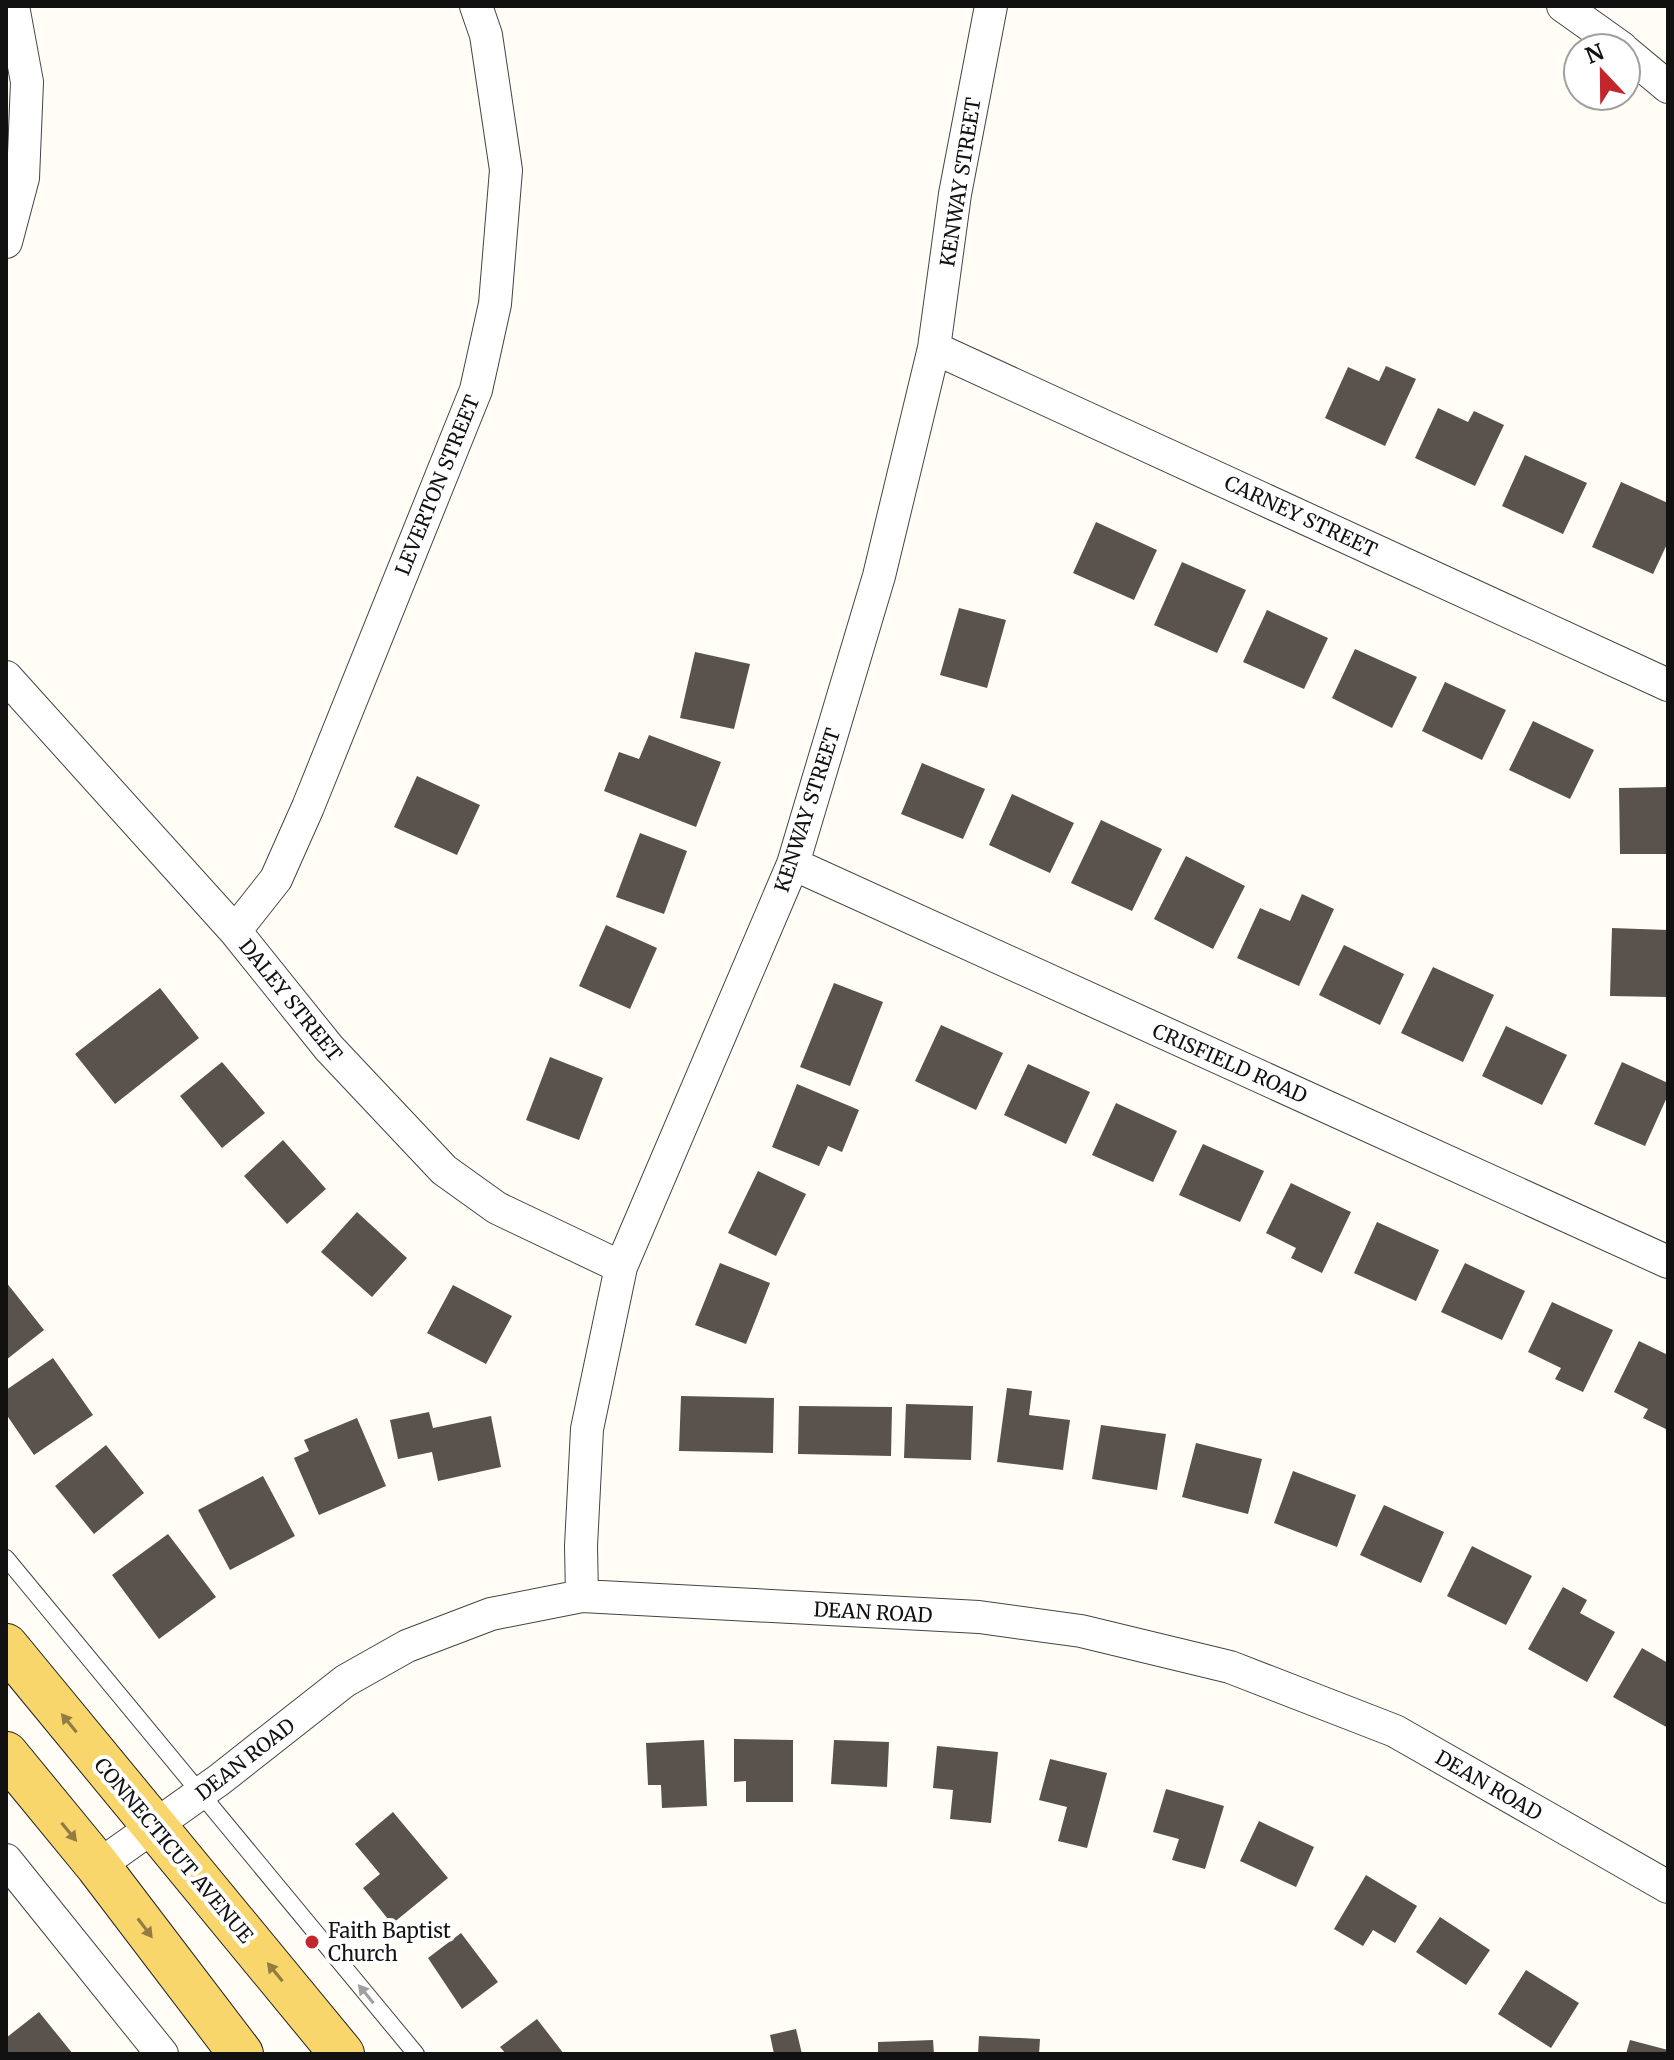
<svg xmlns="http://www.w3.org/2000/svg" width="1674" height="2060" viewBox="0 0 1674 2060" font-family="Merriweather,serif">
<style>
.building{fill:#5a524d}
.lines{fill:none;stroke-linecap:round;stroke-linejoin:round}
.lane-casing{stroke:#444;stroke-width:18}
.street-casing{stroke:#444;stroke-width:34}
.primary-casing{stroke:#222;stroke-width:46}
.lane{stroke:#fff;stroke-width:16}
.street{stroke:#fff;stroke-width:32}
.primary{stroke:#f9d66b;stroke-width:44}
.oneway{fill:#917d42}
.oneway2{fill:#a0a0a0}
.poi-dot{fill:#c4262e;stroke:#fff;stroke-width:3}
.labels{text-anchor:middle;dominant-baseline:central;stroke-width:8;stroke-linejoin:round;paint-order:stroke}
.street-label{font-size:20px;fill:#111;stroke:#fff}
.poi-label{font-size:20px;fill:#111;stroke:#fff;text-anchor:start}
</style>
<rect width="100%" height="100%" fill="#fffdf5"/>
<path class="building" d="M1386,366L1416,379L1385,446L1325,418L1348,367L1379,381Z
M1438,408L1468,422L1474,411L1504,425L1475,486L1415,458Z
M1525,455L1587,483L1563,534L1502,506Z
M1621,482L1668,503V542L1653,574L1592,547Z
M1096,522L1157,550L1134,600L1073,573Z
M1182,562L1246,590L1217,653L1154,625Z
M959,608L1006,620L987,688L940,675Z
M1267,610L1328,638L1304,689L1243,662Z
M1355,649L1417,677L1392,728L1332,698Z
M695,652L750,664L734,729L680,718Z
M1445,682L1506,710L1482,760L1422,731Z
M1533,721L1594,750L1570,799L1509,770Z
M649,735L721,762L696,827L604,791L619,752L639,759Z
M922,763L985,789L963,839L901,814Z
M417,776L480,805L457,855L394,827Z
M1668,787V854H1620L1619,788Z
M1012,794L1074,823L1050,873L989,845Z
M1101,820L1162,849L1132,911L1071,883Z
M640,833L687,851L664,914L616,897Z
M1186,856L1245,886L1213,949L1154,919Z
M1302,894L1334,909L1299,986L1237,958L1260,908L1290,921Z
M606,925L657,948L630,1009L579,986Z
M1612,928L1668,930V997L1610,996Z
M1344,945L1404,974L1380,1025L1319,995Z
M1433,967L1494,995L1463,1062L1401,1033Z
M834,983L883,1002L850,1086L800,1067Z
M160,988L199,1038L115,1104L75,1054Z
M941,1025L1003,1053L976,1110L915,1081Z
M1506,1026L1567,1055L1542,1105L1482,1076Z
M550,1057L603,1078L579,1140L526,1120Z
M222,1062L265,1113L222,1148L180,1096Z
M1622,1062L1668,1083V1095L1645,1146L1594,1124Z
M1028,1064L1090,1092L1066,1144L1004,1115Z
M797,1084L859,1110L842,1152L828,1146L819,1166L772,1147Z
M1116,1103L1177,1131L1153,1182L1092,1155Z
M283,1140L326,1189L287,1224L244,1176Z
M1203,1144L1264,1171L1240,1222L1179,1195Z
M758,1171L806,1194L776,1256L728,1233Z
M1291,1183L1351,1212L1322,1273L1291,1258L1296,1248L1266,1233Z
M357,1212L407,1258L372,1297L321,1252Z
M1377,1222L1439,1250L1416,1301L1354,1273Z
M720,1263L770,1283L746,1344L695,1325Z
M1465,1263L1525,1291L1502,1340L1441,1312Z
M6,1282L44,1330L6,1360Z
M453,1285L512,1316L486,1364L427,1333Z
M1552,1302L1613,1330L1583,1392L1555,1379L1561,1368L1528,1352Z
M1639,1341L1668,1355V1430L1643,1418L1648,1409L1614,1392Z
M53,1358L93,1415L34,1455L6,1414V1390Z
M1007,1388L1032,1391L1029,1415L1070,1420L1063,1470L997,1462Z
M681,1396L774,1398L773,1453L679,1451Z
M906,1404L973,1406L971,1460L904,1458Z
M799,1406L892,1407L891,1456L798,1454Z
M429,1412L433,1428L491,1416L501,1467L438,1481L432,1452L398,1459L390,1420Z
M357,1418L386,1486L319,1515L294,1458L309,1451L304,1440Z
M1101,1425L1166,1434L1157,1490L1092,1479Z
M1196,1443L1262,1459L1248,1514L1182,1497Z
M106,1445L144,1493L94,1534L55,1486Z
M1293,1471L1356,1495L1337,1547L1274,1523Z
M263,1476L295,1536L230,1570L198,1510Z
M1384,1505L1444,1532L1421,1583L1360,1555Z
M168,1534L216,1597L159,1639L112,1575Z
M1472,1546L1532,1576L1506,1625L1447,1596Z
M1563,1587L1587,1600L1580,1613L1615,1632L1587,1682L1528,1649Z
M1642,1648L1668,1663V1728L1613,1697Z
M734,1739L793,1740V1802H746V1781L734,1782Z
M704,1740L707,1806L662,1808L661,1785H648L646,1743Z
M834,1740L889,1742L887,1787L831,1784Z
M937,1746L998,1752L991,1823L950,1819L953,1790L933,1788Z
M1050,1759L1107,1773L1087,1848L1058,1841L1067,1807L1039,1800Z
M1166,1789L1224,1806L1205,1869L1172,1860L1179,1839L1153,1832Z
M393,1812L448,1878L392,1924L363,1888L380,1874L355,1844Z
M1259,1821L1314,1847L1296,1887L1240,1861Z
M1366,1875L1417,1906L1395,1943L1373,1930L1363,1946L1334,1929Z
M1440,1917L1490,1950L1466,1985L1416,1952Z
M461,1933L498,1982L462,2009L428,1958Z
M1526,1970L1579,2003L1551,2048L1498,2014Z
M39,2012L73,2054H6V2038Z
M537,2019L564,2054H506L500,2047Z
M796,2029L802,2054H774L770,2035Z
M979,2036L1040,2039L1039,2054H978Z
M933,2040L934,2054H878V2042Z
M1630,2040L1668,2050V2054H1626Z"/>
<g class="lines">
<defs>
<path id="lane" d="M6,1558L416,2054"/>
<path id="street" d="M1563,6L1622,48
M1626,52L1668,87
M6,242L23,178L27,82L13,6
M934,348L1668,685
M6,677L235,931L329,1048L444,1170L497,1208L621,1267
M793,864L1668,1262
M235,931L276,879L308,807L476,390L495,304L506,170L486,35L476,6
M582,1596L581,1546L587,1429L621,1267L793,864L879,576L934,348L955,194L991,6
M6,1860L162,2054
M98,1866L219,1780L345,1681L407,1646L491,1614L582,1596L979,1617L1081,1631L1230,1667L1395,1731L1668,1887"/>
<path id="primary" d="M6,1646L342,2054
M6,1754L98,1866L241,2054"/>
</defs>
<use href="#lane" class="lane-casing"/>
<use href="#street" class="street-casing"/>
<use href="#primary" class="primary-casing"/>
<use href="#lane" class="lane"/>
<use href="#street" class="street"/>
<use href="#primary" class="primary"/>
</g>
<defs><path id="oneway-solid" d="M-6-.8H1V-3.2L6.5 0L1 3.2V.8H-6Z" transform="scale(2)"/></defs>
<g class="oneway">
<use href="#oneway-solid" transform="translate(69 1723) rotate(-129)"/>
<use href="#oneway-solid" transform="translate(69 1832) rotate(51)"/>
<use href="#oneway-solid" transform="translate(145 1928) rotate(53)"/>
<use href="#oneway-solid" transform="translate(275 1972) rotate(-129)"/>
</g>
<use class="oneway2" href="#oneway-solid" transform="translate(366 1994) rotate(-129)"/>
<circle class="poi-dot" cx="312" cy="1942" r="8"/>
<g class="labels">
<g class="street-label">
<text transform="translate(960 182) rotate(-81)">KENWAY STREET</text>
<text transform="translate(437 485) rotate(-68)">LEVERTON STREET</text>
<text transform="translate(1301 516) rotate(25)">CARNEY STREET</text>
<text transform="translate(807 810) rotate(-72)">KENWAY STREET</text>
<text transform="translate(291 1000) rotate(51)">DALEY STREET</text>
<text transform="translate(1230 1063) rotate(24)">CRISFIELD ROAD</text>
<text transform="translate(873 1612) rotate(3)">DEAN ROAD</text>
<text transform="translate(245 1759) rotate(-38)">DEAN ROAD</text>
<text transform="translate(1489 1785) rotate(30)">DEAN ROAD</text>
<text transform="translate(174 1850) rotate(50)">CONNECTICUT AVENUE</text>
</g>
<g class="poi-label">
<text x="328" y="1930">Faith Baptist<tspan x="328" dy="23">Church</tspan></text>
</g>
</g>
<rect width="1674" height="2060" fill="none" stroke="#111111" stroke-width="16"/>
<g transform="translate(1602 72) rotate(338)"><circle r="38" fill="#ffffff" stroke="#a0a0a0" stroke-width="2"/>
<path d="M0-6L14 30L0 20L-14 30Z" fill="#c4262e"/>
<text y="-12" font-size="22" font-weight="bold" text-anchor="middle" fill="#111111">N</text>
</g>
</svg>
